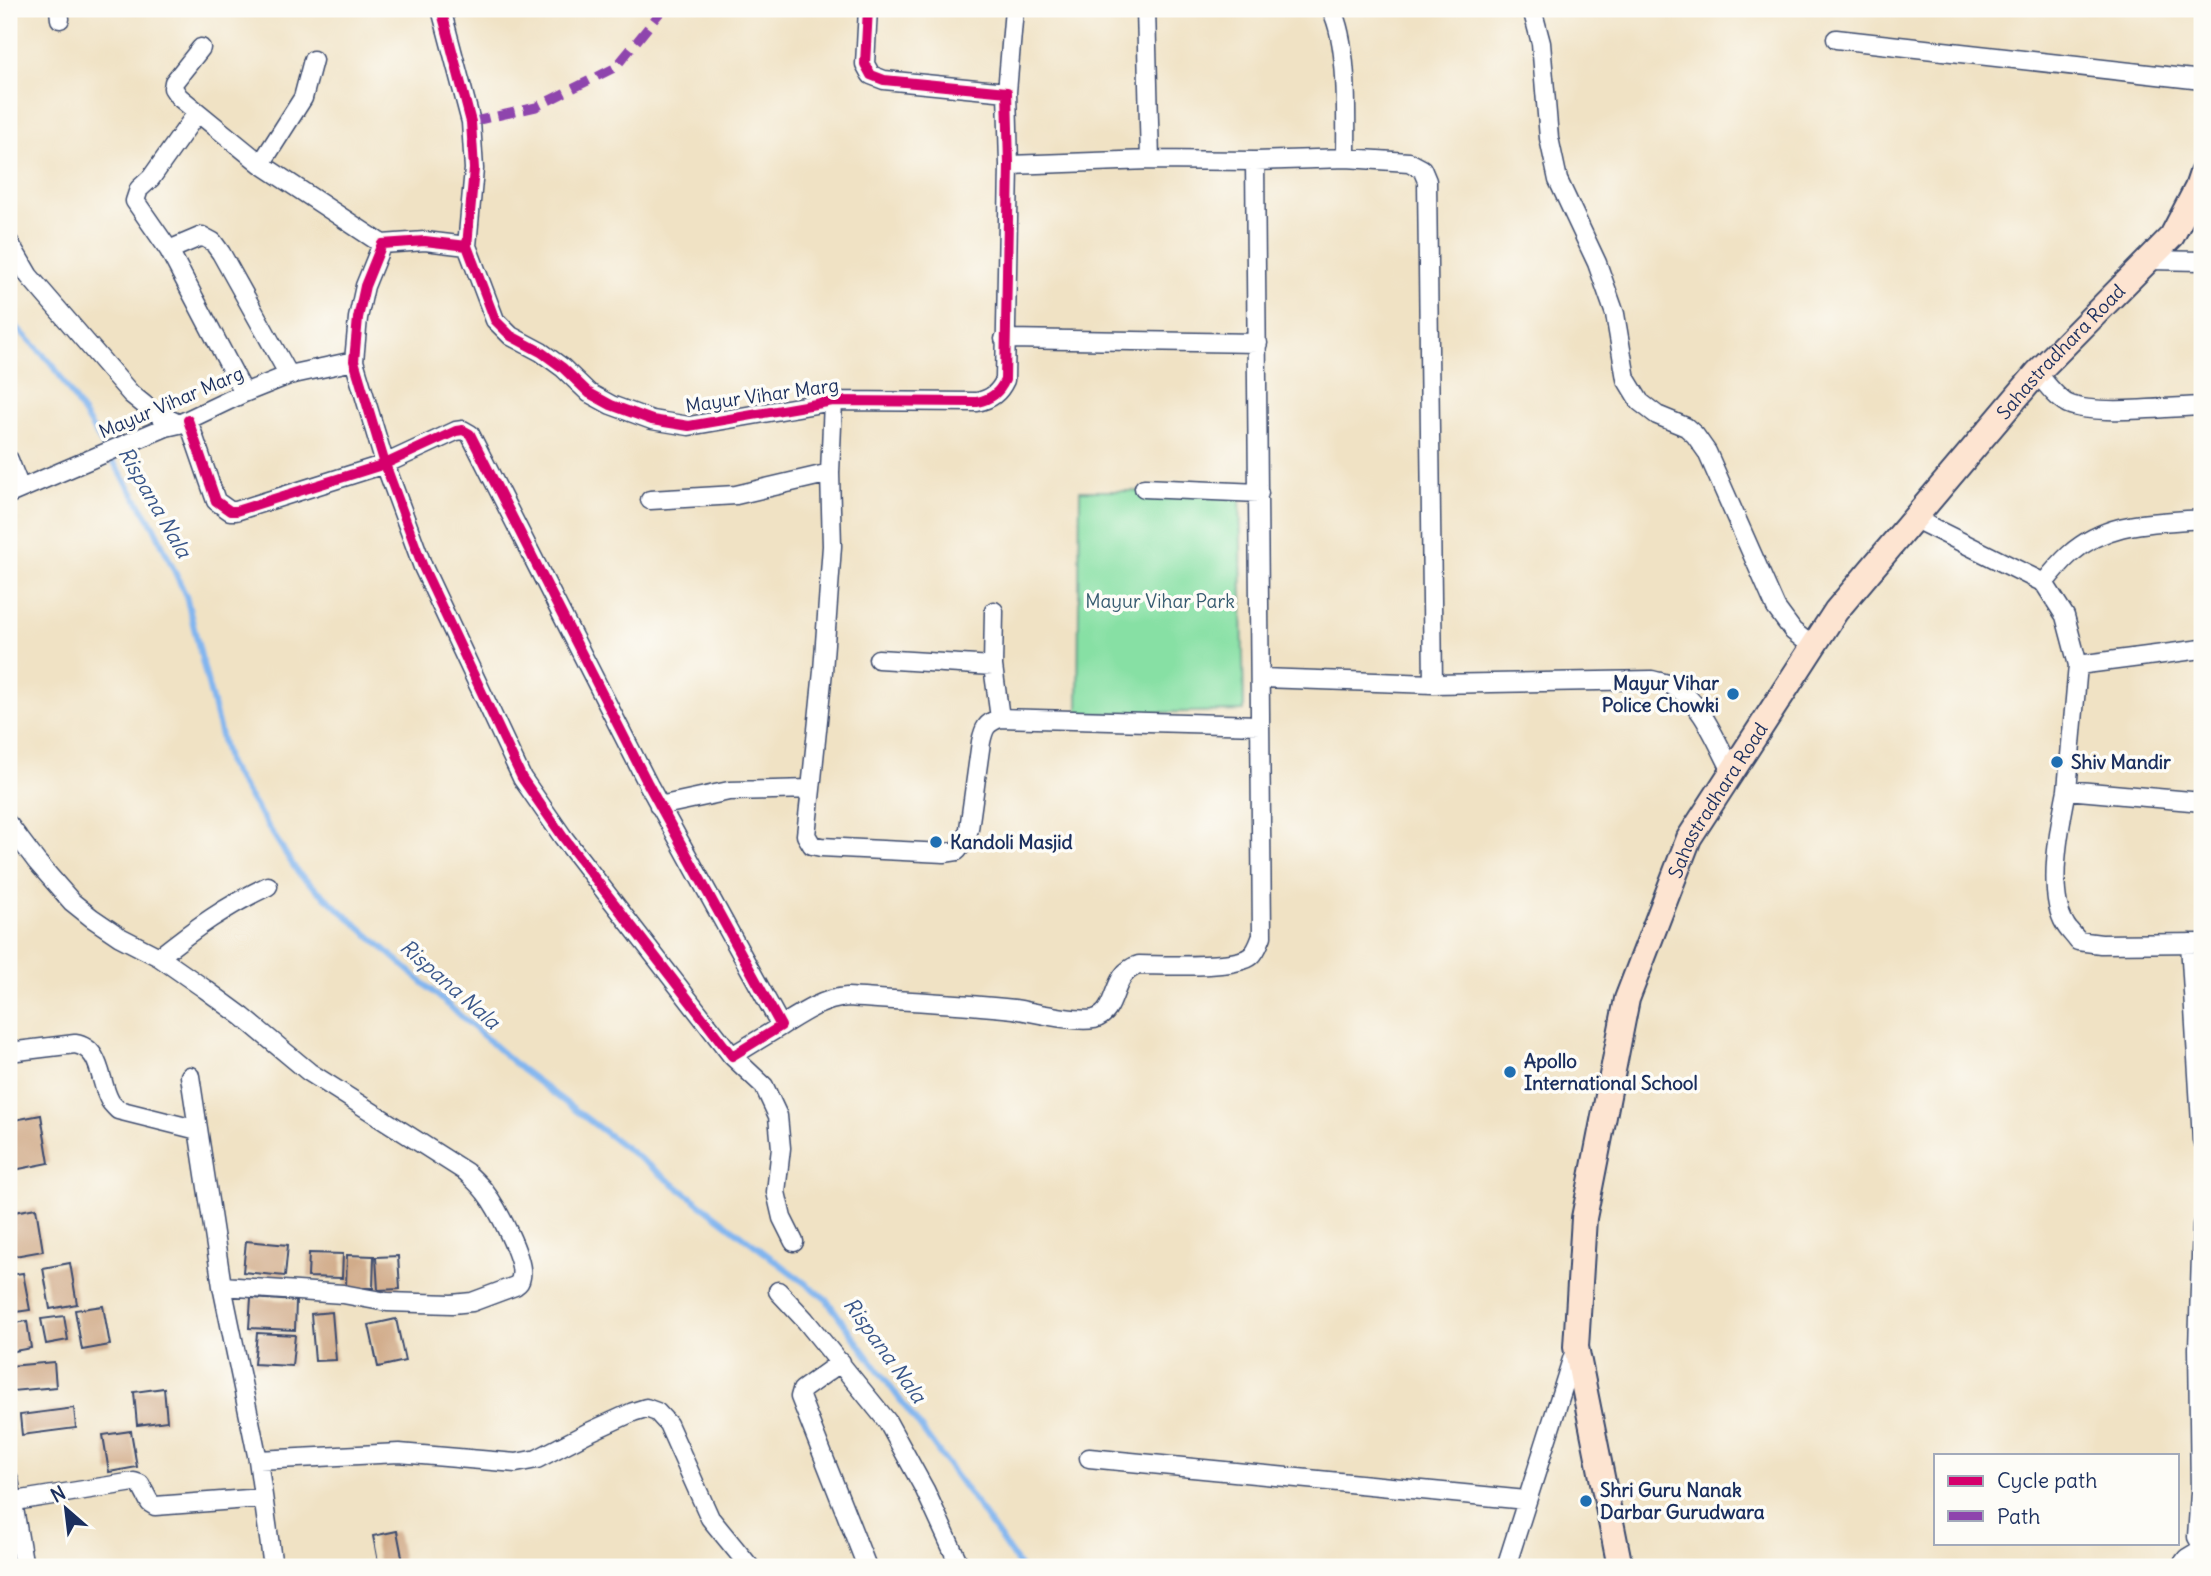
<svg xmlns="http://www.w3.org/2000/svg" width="2211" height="1576" viewBox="0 0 2211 1576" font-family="Delius,sans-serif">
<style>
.green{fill:#87e0a4;stroke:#518881;stroke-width:2}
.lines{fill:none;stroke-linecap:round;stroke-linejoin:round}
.stream{stroke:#81b5ef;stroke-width:6}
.building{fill:#d1ac8a}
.street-casing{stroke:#3b4a6d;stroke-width:21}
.secondary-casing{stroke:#3b4a6d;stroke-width:28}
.street{stroke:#fff;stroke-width:18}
.secondary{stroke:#fde4d1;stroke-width:24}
.quiet{stroke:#8e44ad;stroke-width:9;stroke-dasharray:18 9;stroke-linecap:butt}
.cycleway-casing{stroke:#fdfcf7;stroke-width:15}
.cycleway{stroke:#d6006c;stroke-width:10}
.poi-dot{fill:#1f6fb2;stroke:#fdfcf7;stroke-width:2.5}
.labels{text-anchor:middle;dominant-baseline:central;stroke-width:7;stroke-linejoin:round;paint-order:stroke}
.street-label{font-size:19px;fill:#1b2f5e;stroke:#fdfcf7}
.park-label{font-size:19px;fill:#365b70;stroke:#fdfcf7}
.poi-label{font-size:19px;font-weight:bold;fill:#1b2f5e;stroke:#fdfcf7;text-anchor:start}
.water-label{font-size:21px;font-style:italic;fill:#3a578a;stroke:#fdfcf7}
</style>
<rect width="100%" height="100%" fill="#fdfcf7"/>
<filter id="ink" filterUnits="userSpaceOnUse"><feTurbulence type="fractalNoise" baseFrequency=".0143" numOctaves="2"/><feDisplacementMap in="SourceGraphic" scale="14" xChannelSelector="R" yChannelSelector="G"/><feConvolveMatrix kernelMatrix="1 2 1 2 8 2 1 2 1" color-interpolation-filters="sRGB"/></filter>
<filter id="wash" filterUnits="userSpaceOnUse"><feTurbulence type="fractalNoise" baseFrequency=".00686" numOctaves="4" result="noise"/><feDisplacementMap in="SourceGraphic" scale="28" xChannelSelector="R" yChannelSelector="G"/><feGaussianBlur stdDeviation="1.57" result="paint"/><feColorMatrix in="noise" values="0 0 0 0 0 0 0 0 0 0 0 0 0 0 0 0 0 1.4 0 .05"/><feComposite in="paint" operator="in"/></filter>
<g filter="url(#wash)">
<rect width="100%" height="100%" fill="#f0e2c4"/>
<path class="green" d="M1080,491H1240L1244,711L1078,714Z"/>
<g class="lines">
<path class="stream" d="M9,319L53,365L154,527L186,596L228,764L298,873L521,1069L826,1299L970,1495L1020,1567"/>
</g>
<g id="blocks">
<path class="building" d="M41,1115L49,1163L9,1171V1121Z
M36,1208L43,1251L9,1257V1213Z
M246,1241L288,1245L285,1276L243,1272Z
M309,1253L343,1254L342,1278L308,1277Z
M347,1255L374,1256L373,1288H346Z
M398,1256L400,1289L378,1290L376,1257Z
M70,1263L77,1304L50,1309L43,1268Z
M23,1273L30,1310L9,1313V1275Z
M251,1298L296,1301L295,1330L249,1328Z
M103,1306L110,1345L82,1350L75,1310Z
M332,1312L336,1360L315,1361L311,1314Z
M64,1316L68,1340L46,1344L41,1319Z
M396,1319L405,1361L378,1367L369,1325Z
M27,1321L31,1348L9,1352V1324Z
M257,1333L295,1335L292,1366L254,1364Z
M54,1362L56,1387L12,1391L10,1366Z
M164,1388L167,1421L137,1425L134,1392Z
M74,1408L76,1428L22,1435L20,1415Z
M131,1431L137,1467L109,1472L103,1435Z
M397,1531L404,1567H379L373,1536Z"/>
</g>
</g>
<g filter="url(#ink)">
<use href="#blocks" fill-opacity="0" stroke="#3b4a6d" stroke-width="2"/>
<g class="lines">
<defs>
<path id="street" d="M59,9L60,19
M441,9L471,122L474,169L467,246L495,320L511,336L541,352L563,368L589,393L611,405L652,420L689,426L833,401L977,402C991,399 999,393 1005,380L1009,165L1007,92L884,80L871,75L865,64L868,9
M1146,9L1150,160
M1331,9C1349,43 1346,118 1346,158
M1532,9L1541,43L1549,138L1558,180L1597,263L1615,314L1626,379L1640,402L1657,415L1686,427L1695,435L1707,452L1776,608L1793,631L1813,647
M1836,39L2202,80
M201,48L174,82L173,88L179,97L261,164
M313,60L303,98L261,164L382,244
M1007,92L1014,9
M197,113L151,178L139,189L135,201L169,250L244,393
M1009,165L1150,160L1255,161L1346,158L1409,162L1422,169L1427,181L1433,684
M9,242L29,276L131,394L152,411L179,424
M169,250L202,236L213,242L221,253L289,375
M2148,260L2202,261
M1004,339L1258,343
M2037,373C2046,383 2056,398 2068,404C2095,416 2169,407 2202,406
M188,420L216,501L230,511H236L385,464L456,431L463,430L470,434L648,784L781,1026L732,1056L563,837L522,778L423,567L385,464L354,361L358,318L365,286L382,244L425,241L467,246
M9,460L20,488
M1144,488L1259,493
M9,494L166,427L179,424L244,393L289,375L354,361
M650,500L736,495L830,473
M1915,519L2044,583
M2202,519C2154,523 2108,520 2069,555C2060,563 2052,573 2044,583L2065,616L2078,665L2202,649
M994,611L993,666L1000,718
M878,659L993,666
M2078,665L2067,790L2202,802
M1260,678L1433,684L1652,680C1659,682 1667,683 1673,686C1701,700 1718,745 1732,771
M811,789L806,835L812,845L821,847L944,853L957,851L965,841L969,829L981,742C984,728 986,723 1000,718L1260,725
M2067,790C2060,824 2046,893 2065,924C2068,930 2074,935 2078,941L2101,944L2202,943
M659,806L729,791L811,789L823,671L832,546L830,473L833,401
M9,825L37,862L72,902L92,918L120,937L159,957L205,989L243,1017L309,1072L466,1172C473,1179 480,1185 485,1192C497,1207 525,1260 521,1277C520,1283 519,1283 515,1286L472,1302L452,1304L387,1302L343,1294L222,1286
M2190,943L2202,1140
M159,957C195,928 226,906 268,886
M781,1026C802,1013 822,999 847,997C903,1001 959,1003 1014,1009C1034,1012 1075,1023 1094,1019C1120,1012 1109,973 1139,965C1163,965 1236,969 1251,956C1257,951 1259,943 1262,936L1255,161
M9,1052L75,1044C102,1048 99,1082 110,1101C111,1103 117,1109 118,1110L198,1130
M732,1056L764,1086L778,1116L781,1148L776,1192L782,1218L794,1242
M190,1076L222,1286L258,1460L273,1567
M778,1291L805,1320L887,1421L925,1490L959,1564L949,1567
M2198,1348L2202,1225
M841,1362L802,1390L800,1397L867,1567
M1089,1458L1526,1500
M258,1460L399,1453L516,1463L537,1459L587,1433L633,1412L646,1408L657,1412L668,1424L710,1518L750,1567
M9,1479L24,1567
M2200,1492L2198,1348H2202
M2202,1493L2200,1492L2197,1537L2202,1546
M9,1502L134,1482L140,1484L150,1503L155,1506L262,1498
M1506,1567L1575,1350
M2180,1567L2187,1558L2202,1549"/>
<g id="secondary">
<path id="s1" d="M1620,1567L1576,1347L1584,1218L1627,999L1689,838L1836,611L2037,373L2172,236L2197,188L2202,173"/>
</g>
</defs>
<use href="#street" class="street-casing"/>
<use href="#secondary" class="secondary-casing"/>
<use href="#street" class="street"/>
<use href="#secondary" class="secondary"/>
<path class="quiet" d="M471,122L536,107L616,67L663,9"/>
<defs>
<path id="cycleway" d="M441,9L471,122L474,169L467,246L495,320L511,336L541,352L563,368L589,393L611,405L652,420L689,426L833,401L977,402C991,399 999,393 1005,380L1009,165L1007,92L884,80L871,75L865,64L868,9
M188,420L216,501L230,511H236L385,464L456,431L463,430L470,434L648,784L781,1026L732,1056L563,837L522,778L423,567L385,464L354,361L358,318L365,286L382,244L425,241L467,246"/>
</defs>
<use href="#cycleway" class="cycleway-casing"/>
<use href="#cycleway" class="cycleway"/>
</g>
</g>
<g class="poi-dot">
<circle cx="1733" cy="694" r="7"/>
<circle cx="2057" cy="762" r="7"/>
<circle cx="936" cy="842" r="7"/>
<circle cx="1510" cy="1072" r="7"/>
<circle cx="1586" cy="1501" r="7"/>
</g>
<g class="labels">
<g class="street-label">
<text stroke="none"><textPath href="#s1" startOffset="1363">Sahastradhara Road</textPath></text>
<text transform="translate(762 395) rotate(-8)">Mayur Vihar Marg</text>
<text transform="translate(171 402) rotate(-23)">Mayur Vihar Marg</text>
<text stroke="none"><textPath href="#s1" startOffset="796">Sahastradhara Road</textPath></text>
</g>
<g class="park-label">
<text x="1160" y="601">Mayur Vihar Park</text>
</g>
<g class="poi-label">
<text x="1719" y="683" text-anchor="end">Mayur Vihar<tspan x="1719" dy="22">Police Chowki</tspan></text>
<text x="2071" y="762">Shiv Mandir</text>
<text x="950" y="842">Kandoli Masjid</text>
<text x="1524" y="1061">Apollo<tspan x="1524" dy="22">International School</tspan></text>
<text x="1600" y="1490">Shri Guru Nanak<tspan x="1600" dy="22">Darbar Gurudwara</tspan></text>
</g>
<g class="water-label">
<text transform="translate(155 502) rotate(60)">Rispana Nala</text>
<text transform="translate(450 984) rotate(41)">Rispana Nala</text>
<text transform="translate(885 1350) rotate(54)">Rispana Nala</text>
</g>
</g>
<rect width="2211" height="1576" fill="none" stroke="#fdfcf7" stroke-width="35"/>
<rect x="1934" y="1454" width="245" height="91" fill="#fdfcf7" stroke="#a3aaba" stroke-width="2"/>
<rect x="1948" y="1476" width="35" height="10" fill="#d6006c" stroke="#a3aaba" stroke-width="2"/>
<text x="1997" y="1488" font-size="21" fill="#1b2f5e">Cycle path</text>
<rect x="1948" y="1511" width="35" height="10" fill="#8e44ad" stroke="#a3aaba" stroke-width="2"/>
<text x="1997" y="1524" font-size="21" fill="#1b2f5e">Path</text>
<g transform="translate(66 1509) rotate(332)" stroke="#fdfcf7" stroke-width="5" paint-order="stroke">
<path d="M0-5L12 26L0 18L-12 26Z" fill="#1b2f5e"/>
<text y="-10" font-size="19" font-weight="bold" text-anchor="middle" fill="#1b2f5e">N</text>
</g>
</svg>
